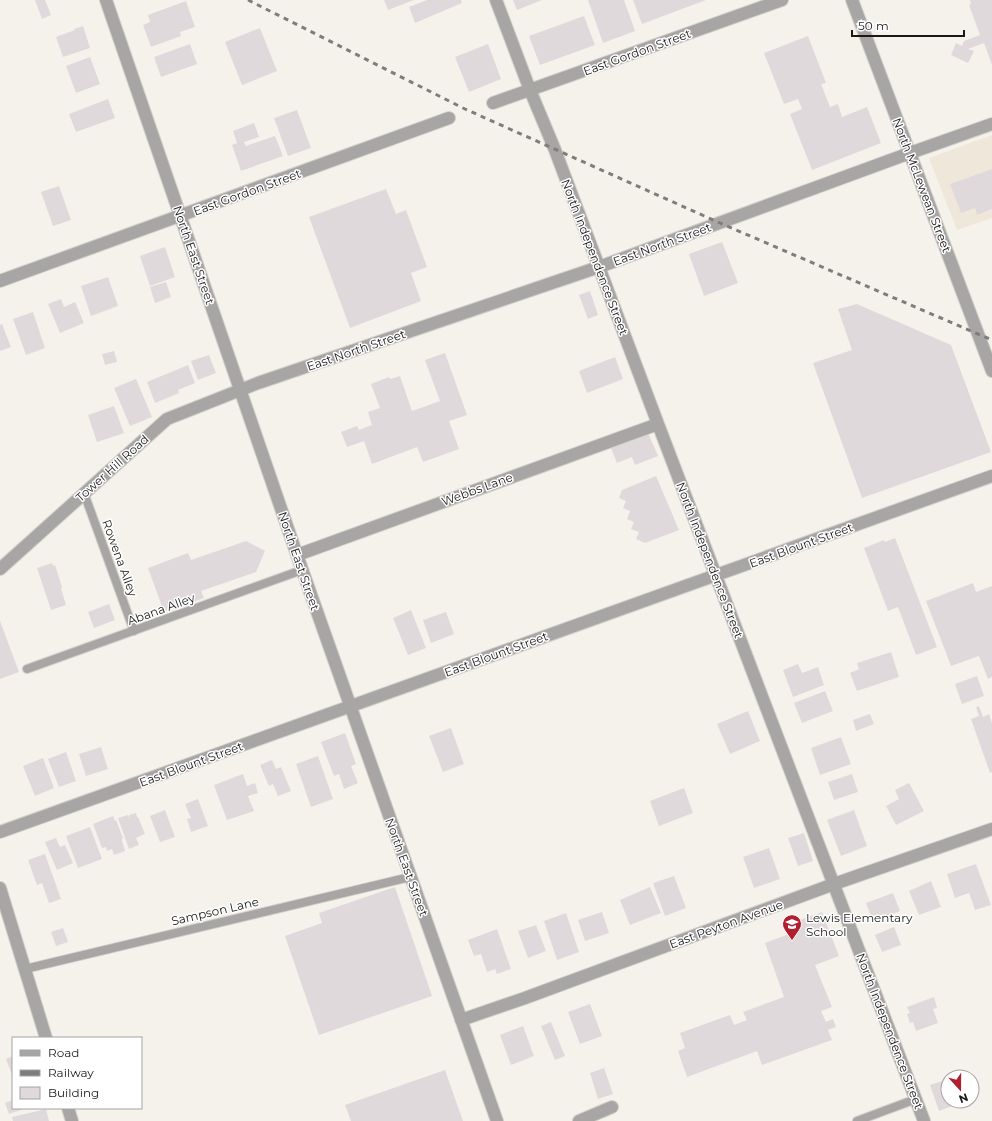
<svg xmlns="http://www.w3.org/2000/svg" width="992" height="1121" viewBox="0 0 992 1121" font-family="Montserrat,sans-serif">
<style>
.built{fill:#efe7da}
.building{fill:#e0d9dc}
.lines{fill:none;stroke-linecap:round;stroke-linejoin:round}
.service-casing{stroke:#d2cfc9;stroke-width:10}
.minor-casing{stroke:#d2cfc9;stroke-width:14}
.service{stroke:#a8a5a5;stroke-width:8}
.minor{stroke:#a8a5a5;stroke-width:12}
.rail{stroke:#7f7d79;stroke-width:3;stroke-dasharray:5 5;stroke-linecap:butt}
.labels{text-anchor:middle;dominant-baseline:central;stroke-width:3;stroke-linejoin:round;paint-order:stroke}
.street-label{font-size:12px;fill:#1a1917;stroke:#fff}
.poi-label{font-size:12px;fill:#1a1917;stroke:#fff;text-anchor:start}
</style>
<rect width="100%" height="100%" fill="#f5f2eb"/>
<path class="built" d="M992,135V218L957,230L929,158Z"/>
<path class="building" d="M35,0H45L51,15L42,19Z
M384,0H414L388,10Z
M427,0H461L462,3L415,23L409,7Z
M513,0H542L517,10Z
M588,0H624L635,31L603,43Z
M633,0H706L642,24Z
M970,0H992V65L984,43L968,49L974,51L968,63L951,55L956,43L962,46L964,41L980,35L969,5L971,4Z
M186,1L195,27L180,32L181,36L151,47L143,25L150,22L148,15Z
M584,16L595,45L540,65L529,36Z
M83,26L90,48L63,57L56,37L75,30L74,29Z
M260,28L277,71L242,85L225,42Z
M808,36L826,83L821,84L830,107L838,104L842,117L867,107L881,143L812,170L790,114L802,109L798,99L784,104L764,53Z
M190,44L197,64L161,77L154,57Z
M488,44L501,79L469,92L455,57Z
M90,57L100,84L76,93L66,66Z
M108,99L115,118L76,132L69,114Z
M297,110L311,148L288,156L274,118Z
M254,123L259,137L244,142L246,146L275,136L283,156L241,171L232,145L237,143L233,131Z
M992,169V209L977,215L975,208L961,213L950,184Z
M59,186L71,220L53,226L41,192Z
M386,189L396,214L406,210L427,267L411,273L421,301L350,328L309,217Z
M722,242L738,283L704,296L689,254Z
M165,247L175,277L150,286L140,256Z
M108,277L118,306L91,316L81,286Z
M166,282L171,297L155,303L150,287Z
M590,291L598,315L588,319L579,295Z
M61,299L64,307L75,302L84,323L60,333L48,304Z
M857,304L951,345L991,452L862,498L813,363L852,350L838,309Z
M33,312L45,348L26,355L13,319Z
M2,324L11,347L0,351V325Z
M114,351L117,362L105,365L102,354Z
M445,353L467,415L449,421L459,449L423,462L417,447L372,464L364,441L347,447L341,432L357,426L359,430L372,425L368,412L380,408L371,384L389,377L390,379L400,376L412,411L440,401L425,360Z
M209,355L216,373L198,380L191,361Z
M615,357L623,379L587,393L579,371Z
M188,365L195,383L178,390L179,393L155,403L147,382Z
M136,379L152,417L130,426L114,388Z
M114,406L124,433L97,442L88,415Z
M648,433L658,456L635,465L632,457L617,463L611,448Z
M656,476L679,530L645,543L636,539L639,532L631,529L634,522L627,519L630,511L623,508L626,501L619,498L622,490Z
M895,538L937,647L916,655L898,607L888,611L864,548L884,540L885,542Z
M246,541L265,551L256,572L201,591L204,598L164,612L148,568L188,553L191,560Z
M52,563L53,566L55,565L62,587L61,588L66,605L51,610L37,568Z
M973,583L976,592L992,586V677L988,679L979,656L951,666L926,601Z
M109,604L115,620L94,628L88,612Z
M411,610L426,648L408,655L393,618Z
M446,612L454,634L431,643L423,620Z
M0,621L19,672L0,679Z
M891,652L899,677L857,691L850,673L859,669L857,663Z
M798,664L802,673L818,667L824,685L793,697L783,670Z
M977,676L984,696L962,704L955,684Z
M825,691L833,711L802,723L794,703Z
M979,706L983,717L989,714L992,723V772L990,773L971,719L979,716L976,707Z
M748,711L760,741L730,754L717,724Z
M870,714L874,724L856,731L853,720Z
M451,728L464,764L443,772L429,736Z
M345,733L356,764L351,766L358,783L344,789L339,774L334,776L321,742Z
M841,737L851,764L820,775L811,748Z
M101,747L108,769L86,776L79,754Z
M66,752L76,781L59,787L48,759Z
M318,756L333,799L311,807L296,764Z
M43,758L54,788L35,796L23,766Z
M272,760L276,769L281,767L291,791L278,796L273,784L269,786L260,765Z
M243,774L247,786L255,783L258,793L248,796L254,811L227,820L214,785Z
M852,774L858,792L834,800L828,782Z
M909,783L924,811L896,825L886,806L899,799L895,790Z
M684,788L693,813L659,826L650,801Z
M198,799L208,826L191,832L187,819L191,818L185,804Z
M165,810L175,837L160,842L150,816Z
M854,810L867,846L841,856L827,820Z
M136,813L137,817H138L145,834L136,838L139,845L129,849L118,818L128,815L130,820L129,815Z
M113,816L115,821L116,820L123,838L122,839V841L125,851L114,855L112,849L107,851L106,847L102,848L93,824Z
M90,827L102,859L78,868L66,836Z
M804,833L813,861L798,866L788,838Z
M56,838L60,847L65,845L73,863L57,870L45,842Z
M769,848L780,879L754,888L743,857Z
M45,854L61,899L49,903L42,883L37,885L28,860Z
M976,864L991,905L975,910L969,893L955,898L947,874Z
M674,876L686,908L665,916L653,883Z
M931,881L941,907L919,915L909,891Z
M395,887L432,996L319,1035L285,936L322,923L319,913Z
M650,887L661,913L630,925L620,900Z
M893,893L900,911L873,922L866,903Z
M602,912L609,933L585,941L578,920Z
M822,912L839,956L815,965L832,1007L821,1011L826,1022L833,1019L836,1027L828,1030L832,1040L762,1065L757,1051L687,1077L678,1051L685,1048L680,1033L730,1015L734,1025L747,1020L743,1012L784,997L765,943L800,930L797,921Z
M566,913L579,952L557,960L544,921Z
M536,925L546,951L528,958L518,931Z
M894,927L901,945L882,952L875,935Z
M63,928L68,942L56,946L51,932Z
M497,929L511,969L497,974L495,969L487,972L481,954L474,956L468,940Z
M934,997L937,1008L933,1009L938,1023L916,1031L913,1022L910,1023L907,1014L910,1013L907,1007Z
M590,1004L602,1036L580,1044L568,1012Z
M551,1022L565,1056L555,1060L541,1026Z
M523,1026L534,1056L511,1065L500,1035Z
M13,1056V1077L6,1059Z
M604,1068L613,1094L598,1099L590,1073Z
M445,1070L463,1121H351L345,1105Z
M966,1072L967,1077H953Z
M948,1079V1101H965L939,1111L930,1085Z
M13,1100V1108H27L9,1114L5,1103Z
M46,1109L49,1121H13L12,1117Z"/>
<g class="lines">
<defs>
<path id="service" d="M84,493L134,631
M27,669L302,570
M25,969L410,877
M857,1121L916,1099"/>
<path id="minor" d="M106,0L297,555L497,1121
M496,0L530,90L555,150L658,424L924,1121
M852,0L992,371
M493,103L782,0
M0,281L449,118
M297,555L658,424
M0,569L167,419L258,383L599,267L910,153L992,124
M0,832L992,476
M0,888L46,1038
M461,1020L525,998L834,884L992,829
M68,1108L72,1121
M579,1121L612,1107"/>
</defs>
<use href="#service" class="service-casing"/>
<use href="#minor" class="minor-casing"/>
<use href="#service" class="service"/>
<use href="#minor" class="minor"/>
<path class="rail" d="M248,0L465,109L720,223L871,288L992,340"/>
</g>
<defs>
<symbol id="school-pin" viewBox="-11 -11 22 30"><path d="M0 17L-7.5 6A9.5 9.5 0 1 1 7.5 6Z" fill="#b11e2e" stroke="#fff"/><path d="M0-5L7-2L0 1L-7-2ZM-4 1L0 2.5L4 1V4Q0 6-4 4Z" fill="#fff"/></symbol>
</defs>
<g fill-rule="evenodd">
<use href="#school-pin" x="781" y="913" width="22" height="30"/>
</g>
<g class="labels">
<g class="street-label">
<text transform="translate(637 52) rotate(-20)">East Gordon Street</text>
<text transform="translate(922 185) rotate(69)">North McLewean Street</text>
<text transform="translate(247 192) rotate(-20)">East Gordon Street</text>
<text transform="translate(662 244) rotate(-20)">East North Street</text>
<text transform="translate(194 255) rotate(71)">North East Street</text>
<text transform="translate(595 257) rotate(69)">North Independence Street</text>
<text transform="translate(356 350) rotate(-19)">East North Street</text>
<text transform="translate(112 468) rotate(-42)">Tower Hill Road</text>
<text transform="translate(477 489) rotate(-20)">Webbs Lane</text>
<text transform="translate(801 545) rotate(-20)">East Blount Street</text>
<text transform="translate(120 558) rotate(70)">Rowena Alley</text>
<text transform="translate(710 560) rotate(69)">North Independence Street</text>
<text transform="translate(299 561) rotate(71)">North East Street</text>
<text transform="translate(161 609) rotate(-20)">Abana Alley</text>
<text transform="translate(496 654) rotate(-20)">East Blount Street</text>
<text transform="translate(191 764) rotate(-20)">East Blount Street</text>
<text transform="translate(407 867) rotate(70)">North East Street</text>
<text transform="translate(215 911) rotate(-13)">Sampson Lane</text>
<text transform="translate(726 924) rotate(-20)">East Peyton Avenue</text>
<text transform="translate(890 1031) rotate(69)">North Independence Street</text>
</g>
<g class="poi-label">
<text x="806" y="917">Lewis Elementary<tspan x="806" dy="14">School</tspan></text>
</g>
</g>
<rect x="12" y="1037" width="130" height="72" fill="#ffffff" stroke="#a3a3a2"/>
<rect x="20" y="1050" width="20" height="6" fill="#a8a5a5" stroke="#a3a3a2"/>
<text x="48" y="1057" font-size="12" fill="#1a1917">Road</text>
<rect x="20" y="1070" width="20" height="6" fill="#7f7d79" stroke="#a3a3a2"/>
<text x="48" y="1077" font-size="12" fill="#1a1917">Railway</text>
<rect x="20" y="1087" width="20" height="12" fill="#e0d9dc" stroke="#a3a3a2"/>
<text x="48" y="1097" font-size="12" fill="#1a1917">Building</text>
<g transform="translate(960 1089) rotate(159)"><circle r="19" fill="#ffffff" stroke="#a3a3a2"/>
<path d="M0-3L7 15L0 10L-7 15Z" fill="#b11e2e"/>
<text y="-6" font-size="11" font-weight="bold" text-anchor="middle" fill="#1a1917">N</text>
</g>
<path d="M852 30v6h112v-6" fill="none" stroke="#1a1917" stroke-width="2"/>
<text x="858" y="30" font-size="12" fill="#1a1917" stroke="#ffffff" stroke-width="3" paint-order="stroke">50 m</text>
</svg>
